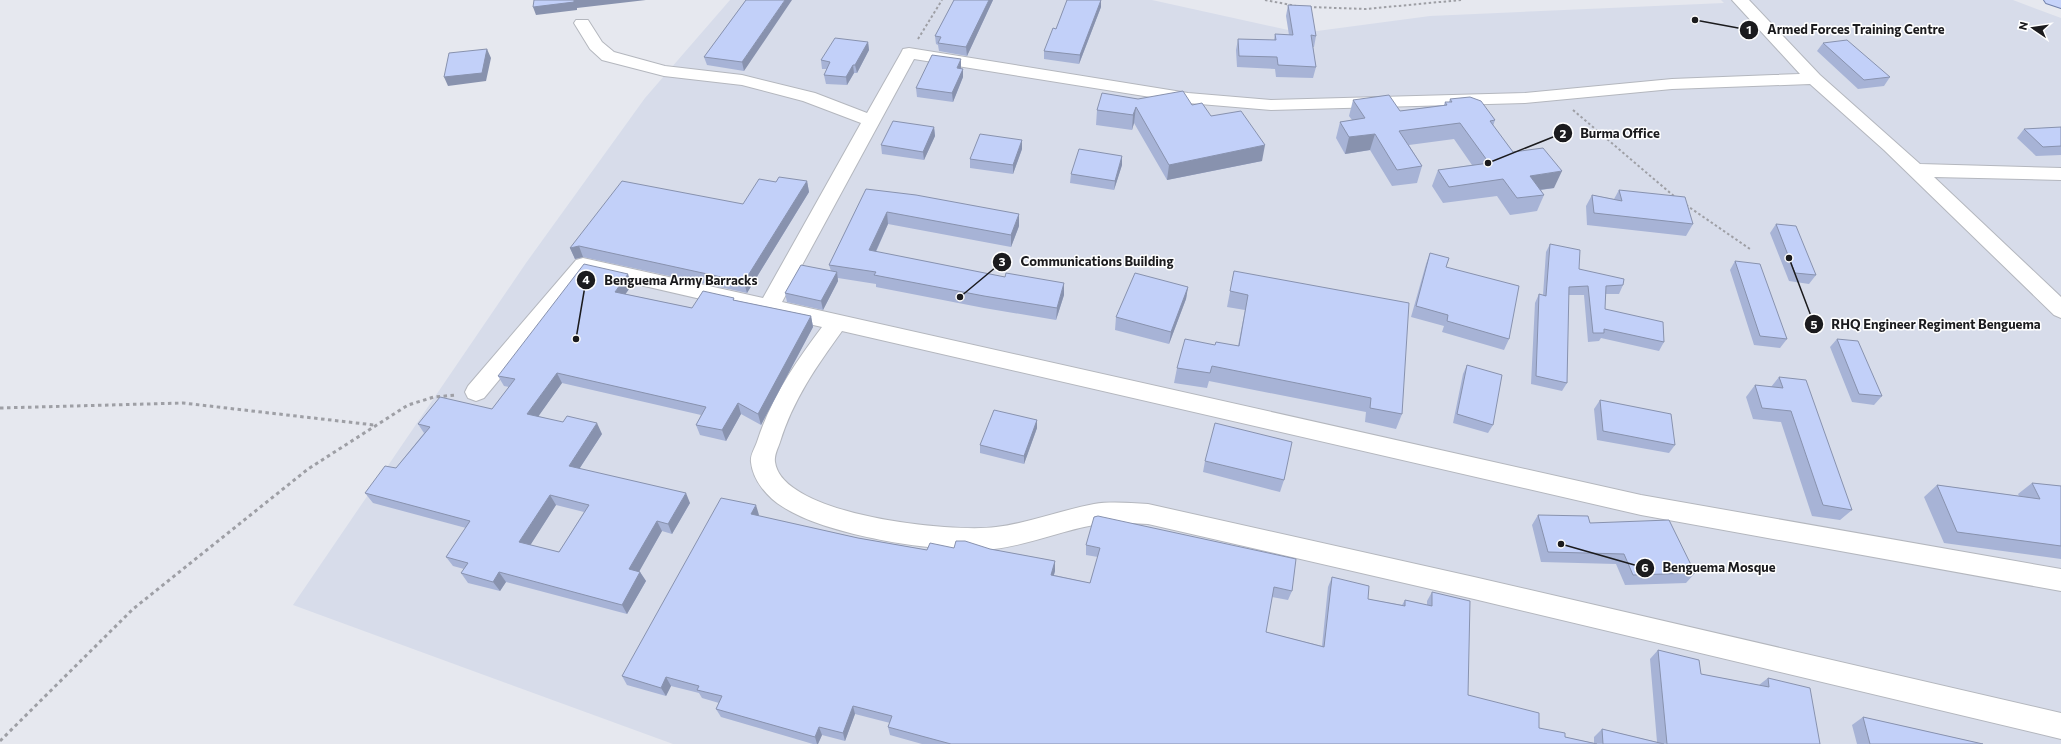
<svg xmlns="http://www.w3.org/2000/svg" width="2061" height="744" viewBox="0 0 2061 744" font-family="Commissioner,sans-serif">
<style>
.built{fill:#d7dcea}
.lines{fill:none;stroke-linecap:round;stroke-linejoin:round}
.minor-casing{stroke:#b4b7be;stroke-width:2}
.major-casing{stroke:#7180aa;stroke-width:2}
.path-far1{stroke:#9e9fa5;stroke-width:2;stroke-dasharray:2.5 2.5;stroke-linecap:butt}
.path{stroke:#9e9fa5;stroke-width:3;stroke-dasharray:3.5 3.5;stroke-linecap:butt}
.minor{fill:#fff;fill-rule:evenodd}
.major{fill:#c6d3fa;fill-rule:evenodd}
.wall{fill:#a7b3d6;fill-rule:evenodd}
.shaded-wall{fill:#8892ae}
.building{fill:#c2d0f9;stroke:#8892ae;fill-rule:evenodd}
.leader{fill:none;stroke:#1b1b1e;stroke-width:1.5}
.callout-dot{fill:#1b1b1e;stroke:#fff;stroke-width:1.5}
.mark-label{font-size:12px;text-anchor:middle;font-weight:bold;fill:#fff}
.callout-label{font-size:13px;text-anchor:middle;font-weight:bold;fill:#1b1b1e;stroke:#fff;stroke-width:3;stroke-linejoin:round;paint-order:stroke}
</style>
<rect width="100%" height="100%" fill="#e6e8ef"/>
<path class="built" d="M730,0H1152L1302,33L1430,16L1724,3L1721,0H2013L2061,18V744H673L293,605L526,263L645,98Z"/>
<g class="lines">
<defs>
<path id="minor" d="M1732,0H1749L1820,75L1920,164L2061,168V180L1934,177L2061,297V318L2054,315L1884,150L1810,84L1672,89L1525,103L1271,110L1188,103L914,59L782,302L1641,495L2061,569V591L1641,515L842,331C816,367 793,400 780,442C778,448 774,455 775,462C782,516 953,533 996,527C1030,523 1061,510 1094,504C1111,501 1130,503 1148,504L1474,577L2061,713V739L1474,599L1148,524C1130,523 1112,522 1094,525C1060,531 1028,545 994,549C941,554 828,536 783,507C768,498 753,481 751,462C750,455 755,448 757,442C771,398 795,363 822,327L588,273L484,398L476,401L468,398L465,392L468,386L576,260L583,258L763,298L861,123L803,101L742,85L664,76L602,60L590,49L574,23L576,20H588L602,42L614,52L665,66L742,75L815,93L867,113L901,53L903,49L909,48L1188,93L1271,100L1525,93L1672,79L1800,74Z"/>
<path id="major" d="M2044,0H2061V8L2046,3Z"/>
</defs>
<use href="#minor" class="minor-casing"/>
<use href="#major" class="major-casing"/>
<path class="path-far1" d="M1265,0L1296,6
M1309,7L1366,9L1461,0
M918,39L942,0
M1573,110L1675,197
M1686,205L1750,249"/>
<path class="path" d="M0,408L183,403L374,425
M0,741L133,609L308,469L408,405L434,397L456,395"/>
<use href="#minor" class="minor"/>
<use href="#major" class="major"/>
</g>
<path class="wall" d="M746,0L744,71L707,65L704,57Z
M954,0H993L967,56L939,51L938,45L936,44L935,36Z
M1067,0H1101V7L1079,64L1044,59V51L1056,29Z
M1288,5L1316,36L1314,47H1313L1316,67L1313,78L1276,77L1275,69L1237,67L1236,50L1238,39L1274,40L1275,34L1289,35L1286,16Z
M868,42L869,50L857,73H854L847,85L826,84L824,75L827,69H822L821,60Z
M1823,43L1890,77L1884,86L1858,89L1817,51Z
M961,68L963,77L953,102L917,97L916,88Z
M1138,99L1192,105L1211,116L1262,161L1167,180L1134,123L1132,130L1096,125L1097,110Z
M1450,99L1495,120L1493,126L1513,152L1554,188L1541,190L1544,195L1537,211L1510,215L1497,196L1443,203L1432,186L1438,170L1472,165L1454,139L1409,145L1422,166L1417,183L1392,186L1370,150L1345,154L1336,138L1340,122L1352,120L1349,116L1353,100L1400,111L1444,105L1445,102H1449Z
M934,127L935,136L924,160L882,154L881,145Z
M2061,127V155L2036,156L2017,138L2024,129Z
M1022,149L1013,174L970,168V159Z
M1122,156V165L1114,190L1070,183L1071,174Z
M807,181L809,192L747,293L583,257L575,259L570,248L743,204L776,182Z
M866,189L1019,226L1011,247L888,224L876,252L1005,277L1064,283V295L1056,320L984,308L876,287V284L838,278V281L823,310L787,302L785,293L831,271L829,265Z
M1619,190L1693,224L1686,236L1587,225L1586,206L1592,195L1614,199Z
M1776,224L1816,275L1809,284L1789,281L1770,233Z
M1550,244L1579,269L1623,285L1619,294H1605V309L1664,342L1659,351L1601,338L1599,341L1588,342L1584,295H1568L1567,383L1562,391L1531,384L1535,303L1539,294L1543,295L1546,252Z
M1430,253L1446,267L1509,339L1504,350L1442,332L1444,326L1411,317L1426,264Z
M1735,261L1787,339L1780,348L1754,345L1730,270Z
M1234,271L1402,414L1396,429L1365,422L1366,412L1209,381L1207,388L1174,383L1177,368L1215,345L1238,346L1245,310L1227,307Z
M632,285L625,294L692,308L734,298V300L811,316L813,327L761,425L741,414L726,441L700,435L696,425L701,415L562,383L538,416L602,434L579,469L690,503L672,534L662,531L639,571L640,572L646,581L627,614L506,582L500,591L468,583L461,573L464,569L453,566L446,557L466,528L373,503L365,493L396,468L424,433L418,424L492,409L509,387L504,386L498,376ZM556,505L584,512L559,552L530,545Z
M1188,287L1186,299L1169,344L1115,330L1116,317Z
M1837,339L1882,396L1874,405L1852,402L1830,347Z
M1467,365L1493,425L1488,433L1453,423L1463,374Z
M1779,377L1852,510L1840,520L1812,516L1781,422L1753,419L1746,397L1755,385L1771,387Z
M1600,400L1675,445L1669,453L1597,440L1594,409Z
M1037,420V428L1024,464L980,453V445Z
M1205,461L1284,480L1280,492L1203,472Z
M2032,483L2061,486V559L1944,543L1924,497L1937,485L2019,496L2018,494Z
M759,515V516L858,538L927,550L954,548L990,549L1055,561V571L1054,575L1090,583L1098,557L1086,555V545L1292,591L1288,600L1272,597L1266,632L1322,646L1328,587L1332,577L1368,599L1402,605L1405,600L1427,605V601L1432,592L1468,695L1539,728L1565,737L1594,743V737L1602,729L1657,742L1650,659L1658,650L1701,674L1759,685L1768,678L1820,744H922L890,735L888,727L890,723L855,714L845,741L822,735L818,744H813L721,717L716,709L719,703L702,698L699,693L671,686L666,696L627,685L622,676Z
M1538,515L1590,523L1695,573L1686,583L1625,585L1616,564L1541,562L1532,525Z
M1863,717L1983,744H1857L1852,725Z"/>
<path class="shaded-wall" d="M576,0H646L577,8V10L536,15L533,7Z
M785,0H792L744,71L742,62Z
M989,0H993L967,56L966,47Z
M1101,0V7L1079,64L1080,55Z
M868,42L869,50L857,73L855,65Z
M487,49L491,58L486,81L448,86L444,77Z
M961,59V68L957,77V68Z
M853,65L854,73L847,85L846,77Z
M963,69V77L953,102L952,93Z
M1136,107L1134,123L1132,130L1133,115Z
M934,127L935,136L924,160L923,152Z
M1375,134L1370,150L1345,154L1349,137Z
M1022,140V149L1013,174V165Z
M1265,145L1262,161L1167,180L1169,165Z
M1122,156V165L1114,190L1115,181Z
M1562,171L1554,188L1523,192L1530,176Z
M807,181L809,192L747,293L744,282Z
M887,212L888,224L871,262L869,250Z
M1019,214V226L1011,247V235Z
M579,246L583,257L575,259L570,248Z
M837,272L838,281L823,310L821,301Z
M628,274L632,285L619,303L615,292Z
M1064,283V295L1056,320L1057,308Z
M1188,287L1186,299L1169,344L1171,332Z
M811,316L813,327L761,425L758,414Z
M557,373L562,383L533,424L527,414Z
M738,403L741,414L726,441L722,430Z
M1037,420V428L1024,464V456Z
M597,423L602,434L574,477L569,466Z
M686,493L690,503L672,534L668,524Z
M550,495L556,505L526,552L519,542Z
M756,505L759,515L755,524L751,514Z
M657,521L662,531L635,579L629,569Z
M1055,561V571L1051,584V575Z
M499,572L506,582L500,591L493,582Z
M640,572L646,581L627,614L622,605Z
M666,677L671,686L666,696L661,688Z
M853,706L855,714L845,741L843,733Z
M819,727L822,735L818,744H817L815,737Z"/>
<path class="building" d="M534,0H576H574V2L533,7Z
M746,0H785L742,62L704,57Z
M954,0H989L966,47L938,43L941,37L935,36Z
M1067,0H1101L1080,55L1044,51L1053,28L1056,29Z
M1288,5L1311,6L1316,36L1311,35L1316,67L1278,65L1277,57L1239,56L1238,39L1276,40L1275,34L1293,35Z
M835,38L868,42L855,65H853L846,77L824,75L830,62L821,60Z
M1847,40L1890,77L1864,80L1823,43Z
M487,49L482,73L444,77L449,53Z
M932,55L961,59L957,68L963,69L952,93L916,88Z
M1183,91L1192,105L1202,103L1211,116L1241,111L1265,145L1169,165L1136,107L1133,115L1097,110L1102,93L1138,99Z
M1389,95L1400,111L1447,105L1445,102H1452L1450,99L1470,97L1481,101L1495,120L1490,121L1513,152L1543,148L1562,171L1530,176L1544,195L1517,198L1503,179L1449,187L1438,170L1489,163L1460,123L1399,131L1422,166L1397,170L1375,134L1349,137L1340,122L1365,118L1353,100Z
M893,121L934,127L923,152L881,145Z
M2061,127V146L2043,147L2024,129Z
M980,134L1022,140L1013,165L970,159Z
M1079,149L1122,156L1115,181L1071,174Z
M779,177L807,181L744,282L579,246L570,248L622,181L743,204L759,179L776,182Z
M866,189L916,195L1019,214L1011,235L887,212L869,250L1005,277L1006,273L1064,283L1057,308L984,296L874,275L876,272L829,265Z
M1619,190L1685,197L1693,224L1594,213L1592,195L1622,201Z
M1776,224L1796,226L1816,275L1795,273Z
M1550,244L1580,250L1579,269L1624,279L1623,285L1606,286L1605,309L1663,322L1664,342L1604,329V333H1593L1588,286L1569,287L1567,383L1536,376L1539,294L1546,296Z
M1430,253L1449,258L1446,267L1519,286L1509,339L1447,321L1448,315L1416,306Z
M1735,261L1760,264L1787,339L1760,336Z
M584,264L628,274L615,292L692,308L703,291L734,298L733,300L811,316L758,414L738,403L722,430L696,425L706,407L557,373L527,414L563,422L567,416L597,423L569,466L686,493L668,524L657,521L629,569L640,572L622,605L499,572L493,582L461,573L468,563L446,557L470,521L365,493L385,466L396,468L430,427L418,424L440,397L492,409L515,379L498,376ZM550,495L589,505L559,552L519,542Z
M801,265L837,272L821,301L785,293Z
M1234,271L1409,303L1402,414L1370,408L1371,398L1212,366L1210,373L1177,368L1185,339L1215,345L1216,342L1239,346L1248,295L1230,291Z
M1135,273L1188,287L1171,332L1116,317Z
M1837,339L1858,341L1882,396L1859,394Z
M1467,365L1502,375L1493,425L1457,414Z
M1779,377L1806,380L1852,510L1823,505L1791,411L1762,408L1755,385L1783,388Z
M1600,400L1671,414L1675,445L1603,431Z
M994,410L1037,420L1024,456L980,445Z
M1215,423L1292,442L1284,480L1205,461Z
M2032,483L2061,486V546L1957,532L1937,485L2040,499Z
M721,498L756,505L751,514L858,538L927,550L930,543L954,548L956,541H965L990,549L1055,561L1051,575L1090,583L1100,548L1086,545L1094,517L1098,516L1296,559L1292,591L1274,587L1266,632L1324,647L1332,577L1369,586L1368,599L1405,606V600L1432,606V592L1470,601L1468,695L1539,713V728L1565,733V737L1597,744H951L888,727L892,716L853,706L843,733L819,727L815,737L716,709L722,696L697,690L699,686L666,677L661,688L622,676Z
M1538,515L1588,516L1590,523L1669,520L1695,573L1633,575L1624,554L1548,552Z
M1658,650L1699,660L1701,674L1769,687L1768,678L1810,688L1820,744H1667Z
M1863,717L1983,744H1870Z
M1602,729L1664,744H1603Z"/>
<path class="leader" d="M1695 20L1749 30M1488 163L1563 133M960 297L1002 262M576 339L586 280M1789 258L1814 324M1561 544L1645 568"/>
<g class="callout-dot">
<circle cx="1695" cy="20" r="4"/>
<circle cx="1488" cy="163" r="4"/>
<circle cx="960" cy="297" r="4"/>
<circle cx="576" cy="339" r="4"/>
<circle cx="1789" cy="258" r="4"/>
<circle cx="1561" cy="544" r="4"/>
<circle cx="1749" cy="30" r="10"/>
<circle cx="1563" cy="133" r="10"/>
<circle cx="1002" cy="262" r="10"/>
<circle cx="586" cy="280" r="10"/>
<circle cx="1814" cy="324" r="10"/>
<circle cx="1645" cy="568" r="10"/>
</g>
<g class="mark-label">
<text x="1749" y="34">1</text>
<text x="1563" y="138">2</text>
<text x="1002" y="266">3</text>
<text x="586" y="284">4</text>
<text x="1814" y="329">5</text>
<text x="1645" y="572">6</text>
</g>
<g class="callout-label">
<text x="1856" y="34">Armed Forces Training Centre</text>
<text x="1620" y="138">Burma Office</text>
<text x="1097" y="266">Communications Building</text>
<text x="681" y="285">Benguema Army Barracks</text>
<text x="1936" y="329">RHQ Engineer Regiment Benguema</text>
<text x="1719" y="572">Benguema Mosque</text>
</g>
<g transform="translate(2033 28) rotate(283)" stroke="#ffffff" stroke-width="3" paint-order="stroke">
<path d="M0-3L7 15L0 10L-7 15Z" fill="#1b1b1e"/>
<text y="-6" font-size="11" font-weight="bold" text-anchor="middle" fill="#1b1b1e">N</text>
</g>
</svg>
